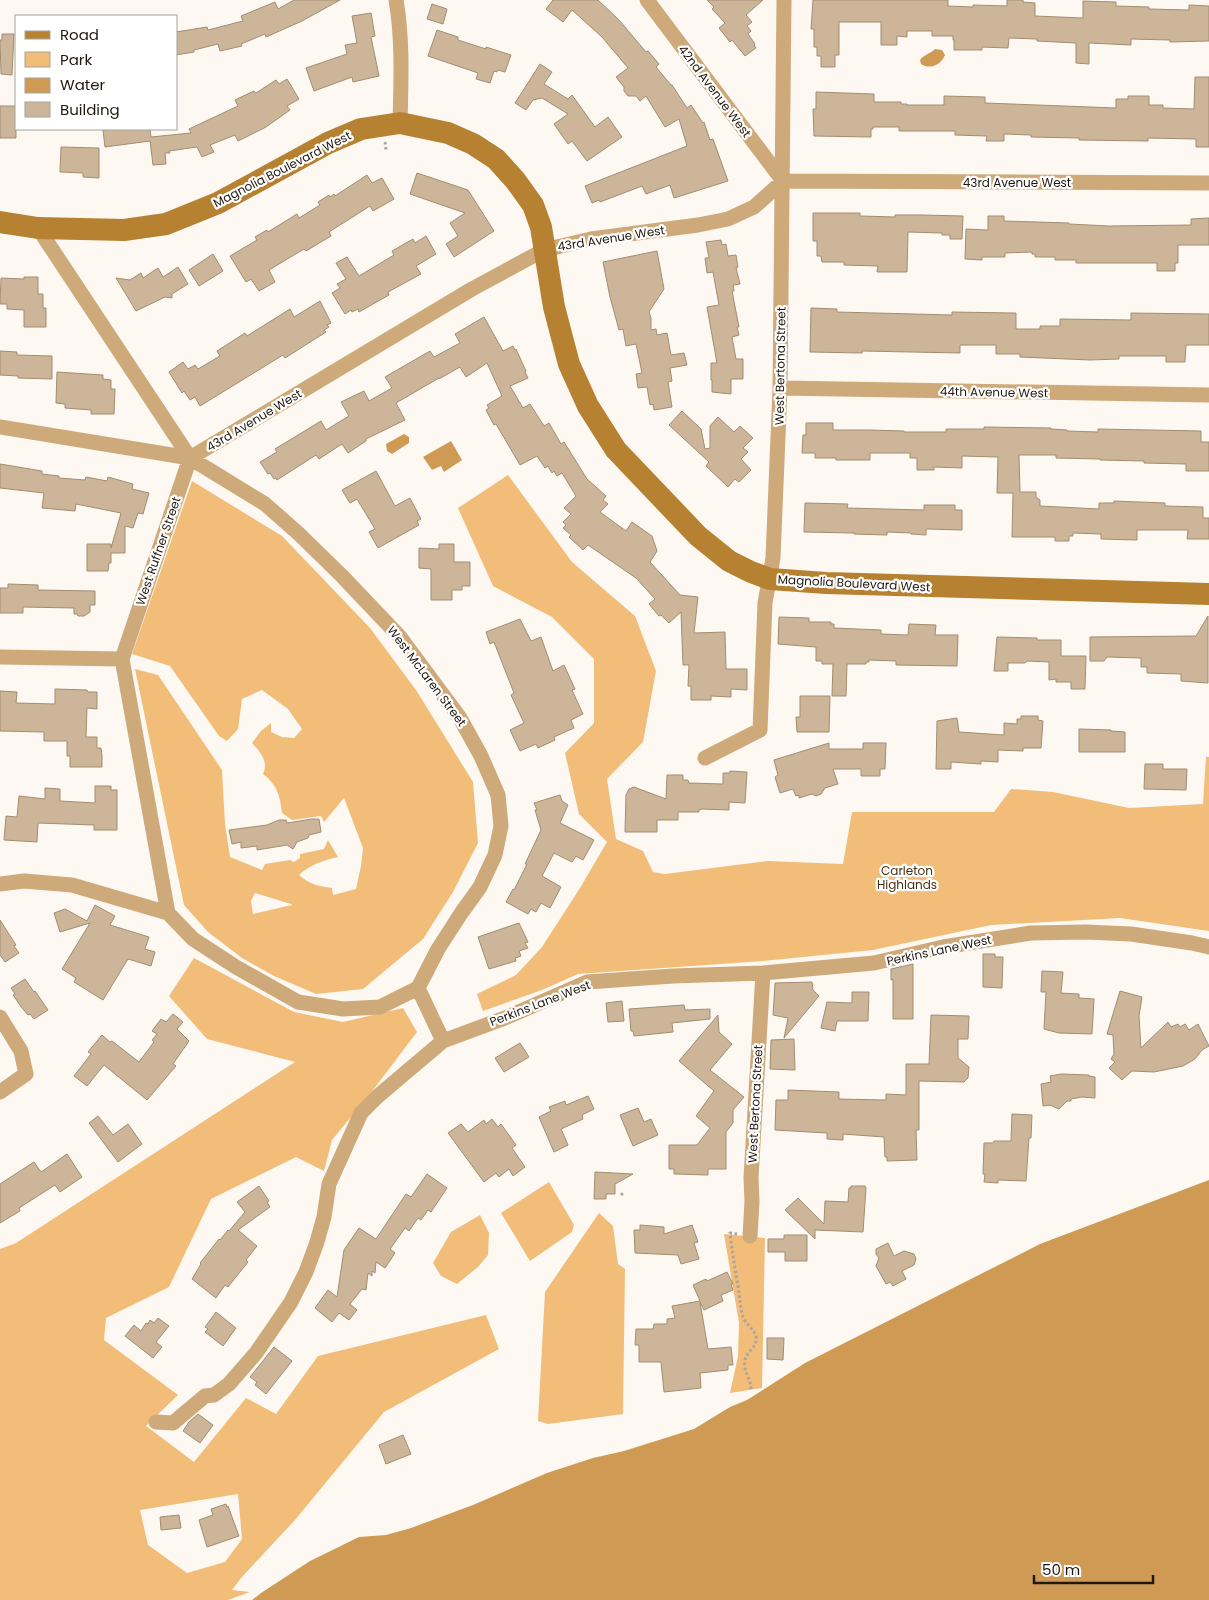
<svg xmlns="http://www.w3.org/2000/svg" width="1209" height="1600" viewBox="0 0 1209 1600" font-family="Poppins,sans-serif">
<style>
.green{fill:#f1bd79;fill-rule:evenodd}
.water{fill:#cf9b54}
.building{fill:#ccb598;stroke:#a38d71}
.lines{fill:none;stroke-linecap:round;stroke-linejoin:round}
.path{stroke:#aba59d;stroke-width:3;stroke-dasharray:2.5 2.5;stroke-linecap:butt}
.street{stroke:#cea97a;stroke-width:15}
.secondary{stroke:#b78132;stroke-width:22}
.labels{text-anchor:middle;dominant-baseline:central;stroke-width:4.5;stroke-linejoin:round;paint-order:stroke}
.street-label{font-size:12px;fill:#20180d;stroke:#fff}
.park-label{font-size:12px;fill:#483112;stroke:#fff}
</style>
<rect width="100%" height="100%" fill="#fdf8f2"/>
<path class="green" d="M508,475L572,562L635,616L656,671L643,742L607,779L616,839L643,851L653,872L665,874L768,861L843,864L852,812H994L1011,789L1053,792L1129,808L1203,804L1206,757H1209V931L1120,918L991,925L873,950L763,961L578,974L542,990L483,1011L477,994L516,975L542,947L580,888L607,842L579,814L565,753L594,723V659L552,617L493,586L458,508Z
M192,481L282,536L370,628L416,690L473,782L478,843L453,892L423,939L363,989L316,994L274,976L242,958L208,932L184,905L135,669L158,675L222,770L225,824L230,857L262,870L265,864L290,860L294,862L300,858V854L324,849L328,840L338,857C324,860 309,865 299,875C309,884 318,886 332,888L333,895L356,889L361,866L363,848L344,798L324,822L321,816L292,820L282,813C280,795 277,785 263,774C269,761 260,752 252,743L261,731L271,723V732L282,737L294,738L302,729L288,709L262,690L242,699L238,729L227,741L219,736L170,666L132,654ZM255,893L291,904L292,905L253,914L251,901Z
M194,958L294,1012L343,1022L403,1008L417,1032L370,1094L332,1140L324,1171L296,1157L211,1199L169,1287L106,1318L104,1340L178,1395L146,1426L194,1462L246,1398L276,1414L318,1356L486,1315L499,1349L384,1412L295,1520L241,1578L232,1590L250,1592L228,1600H0V1249L16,1243L295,1062L207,1039L169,996ZM238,1494L242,1539L225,1562L187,1573L148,1545L140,1510Z
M549,1182L574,1225L572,1232L530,1261L501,1213Z
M599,1213L613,1226L618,1264L625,1269L623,1414L548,1424L538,1421L545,1292Z
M480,1215L489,1233L488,1255L478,1267L457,1284L441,1276L433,1263L451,1232Z
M724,1234L765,1238L762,1388L730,1393L738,1356L739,1323Z"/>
<path class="water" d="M935,49L942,50L945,55C941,65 930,70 921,64L920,60C923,55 930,54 935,49Z
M404,434L409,437V443L392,454L387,451L386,444Z
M451,441L462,460L444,472L441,466L432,470L423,457Z
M1209,1180V1600H252L261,1593L310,1561L359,1537L386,1535L411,1528L473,1505L547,1473L593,1458L624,1451L694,1429L730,1407L747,1400L805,1363L1040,1244Z"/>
<path class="building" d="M294,0H340L302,21L266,37L265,34L241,44L242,46L220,51L218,44L194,50V52L176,55V32L207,27L208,30L243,21L241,16L275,2L278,9Z
M553,0H598L619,20L646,52L648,51L659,64L656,67L671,85H672L687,108L691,105L703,123L704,122L710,140L713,139L728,181L674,198L670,185L646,194L642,186L600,202L599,200L592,203L585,186L687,146L679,119L665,127L646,96L640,101L636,96H628L624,91V87L616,77L628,68L602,37L572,10L563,22L546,9Z
M707,0H763L746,15L752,22L747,26L751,31L748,34L755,44L754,45L756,48L745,56L732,40L730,42L719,28L725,23L712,9L714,7Z
M813,0H948V6L973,7V5L1007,6V0H1023V2L1035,3V16L1083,18V1L1116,2V6L1149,7V9L1189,10V5L1209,6V41L1170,42V40L1131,39V45L1089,43V64L1076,63V43L1037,41V39L1009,38L1008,48L982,47V50H954V40H953V36H932V31H907V37L897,36V45H881V22H839V55H835V67H821V56H817V47H814V29H811Z
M432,4L447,9L443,24L427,19Z
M371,13L375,36L371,37L379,76L353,82L352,77L314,91L306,68L347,54L345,45L357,43L352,16Z
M437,30L458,37V40L486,49V47L511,55L505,72L498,70L497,72L494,71L490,83L476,79L478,73L428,56Z
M2,34H14L12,75L1,74L0,40H2Z
M540,64L552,72L544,84L568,99L572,95L595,127L608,117L622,137L587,161L572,141L568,144L554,124L568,114L542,98L533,100L526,110L515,103Z
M1195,77H1209V147H1196V139L1148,138V141L1079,140V138L1031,137V135L1004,134V141H986L987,136L955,135V131H899V127H873V129H871V137L814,136L813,109H816V92L874,94V102H901V104H907V105H944V96L985,97V103L1116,108V99H1128V96H1149V105H1163V108L1194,109Z
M287,79L299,99L287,106L290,110L266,127L238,141L235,135L210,145L214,152L202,157L197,147L169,151L170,153H165L166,164L153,165L150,141L105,147L103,130L114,129H150L151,137L191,133L189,129L238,106L235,100L254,91L256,93L276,80L279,84Z
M0,106H16V138H0Z
M61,147L99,148V178L83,177V173L60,172Z
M417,173L468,190L494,231L454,257L446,244L458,236L450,223L465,213L410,194Z
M367,175L372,183L382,178L394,199L373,211L370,206L329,232L331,236L306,251L304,249L269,270L275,282L259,291L251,279L246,282L230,256L257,240L255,237L267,230L268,232L297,214L299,218L320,205L318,202L329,195L330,197L334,194L335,196Z
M813,213H860V216L895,217V215H922L963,216L962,239H950V235H942V233L908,232L907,272H877L878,266L844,265V262H822L821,256H817V241H813Z
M988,216H1004V221L1069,223V224L1109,226L1191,225V219L1209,218V245H1178V263H1175V271H1157V263H1076V260H1055V257H1035V254H1032V252L1005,253V257H982V260L965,259L966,229L988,230Z
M426,236L436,254L416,266L421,274L388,292L389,295L359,312L358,309L352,312L351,310L345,314L332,293L340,288L337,284L346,279L336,263L347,257L359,276L394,255L392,251L413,239L415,243Z
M721,240L722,245L726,244L728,256L736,255L738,267L736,268L740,284L733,285L734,291H732L739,327H737L739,335L732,337L736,359H743V379H731V394L712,392V380H711V363H717L707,307L719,305L713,272L707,273L705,258H709L706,242Z
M657,251L664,289L649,312L651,318V330L656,329L657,335L667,333L671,355L684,353L687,365L670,368L672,381L668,382L672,407L654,410L653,404L650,405L647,387L638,388L636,374L642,373L636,344L626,346L623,329L619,330L610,297L603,262Z
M213,254L223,271L199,286L189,270Z
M178,267L188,284L172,294V298L165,297L136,311L116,278L130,280L141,273L143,278L158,268L163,277Z
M24,277H38V294H43V308H46V327H24V310L7,309V304H0L1,278L24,279Z
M320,301L331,323L327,325L329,327L324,330L326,332L285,358L283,355L200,406L195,397L190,400L184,391L182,393L169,372L183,362L188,369L195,365L198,369L220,356L217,351L245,333L247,336L290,309L294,317Z
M811,308L837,309V312L952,315V312L1014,313H1016V329H1040V326H1060V319L1131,320V313L1209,314V345H1186L1185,362H1166V356H1119V359L1090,360L1020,357V354H996V345H960V353L862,351V353L810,352Z
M484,317L503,351L513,346L515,350L516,349L526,371L525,372L528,378L510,386L523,408L530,404L544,426L549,423L561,444L564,442L587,479L606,496L603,500L608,504L600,512L626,531L632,522L652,536L657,551L650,562L680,595L698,597L694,633L725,632L726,669H747V690L731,689V697L711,696V700H691V686H688L689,665H683L681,612L669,623L661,615L659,616L649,604L655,599L636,578L588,545L583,550L569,537L571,535L563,528L566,525L563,522L571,514L564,508L576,496L562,473L557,476L554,471L552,473L548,466L545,468L537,456L520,465L496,424L494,425L486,410L489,408L487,405L502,396L487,363L466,377L460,367L439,379V378L396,403L405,420L366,439V441L348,453L342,444L319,459L316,455L277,480L276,478L274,479L270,473L268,474L260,462L277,452L275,449L321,421L326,430L349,416L341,402L364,391L369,401L392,388L385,377L430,351L434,357L460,343L455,334Z
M0,351L17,352V355L52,356V379L18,378V376L0,375Z
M57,372L103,375V379L111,380V389H115L114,414H91V410L65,408V404L56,403Z
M682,411L701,429L705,449L710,448V426L718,417L734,432L740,426L753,438L743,448L748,452L741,459L751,470L739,482L735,479L728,487L706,466L709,462L669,425Z
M806,423H833V430H870L904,431V432H946V429H984V427L1051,428V429L1067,430V431L1098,432V429L1201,431V442H1209V471H1186V464L1144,463V461L1100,460V459L1056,458V455H1019L1020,492H1036V497L1040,500V506L1099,509V503H1114V501L1165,503V506L1203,507V518H1209V539H1187L1188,530H1137V540L1101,539V534L1073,533V536H1069V541H1055V537H1012L1013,493H997L998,457L962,456V468L934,467V470H917V458H910V453H870V460H836V458H815V453H802L803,435H806Z
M0,464L42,471V474L59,476V478L85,480L86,477L107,481L108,477L133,484L132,489L149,493L143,514L138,513L133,528L125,526V553H111V563H109L108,571H87V544H111V548L121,513L76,504L75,511L42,508L44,493L0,488Z
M376,471L395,506L410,498L421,519L417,521L419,525L378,548L369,532L375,529L357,499L350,503L342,490Z
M805,503L848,504L847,508L924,510V505H955V510H962V530L926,529V535L911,534V533L887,532V535L854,534V533L804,532Z
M439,544H454V562H470V586H462V590H452V600H431V569L419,568V548L439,549Z
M8,584L38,585V590L95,591V605H90V612L84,616H78L77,614H74V608L23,607V613H0V588H8Z
M1208,616V683L1181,681V674L1147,673V667H1141V658L1107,657L1104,661H1090V637L1196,636Z
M779,617L809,618V622H831V624H834V628L881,630V634L908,635L909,624L936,625L935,635H958L957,666L896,665V661L869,660V662H866V664H847L846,696H832L833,664H822V661H816V647L778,644Z
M520,619L531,641L541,637L553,671L564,665L575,689L572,690L583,714L571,720L574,728L554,737L555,740L538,748L536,744L520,751L510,730L524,723L511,695L514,693L494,642L490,644L486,632Z
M997,637L1037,638V640H1061V656H1086L1085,689H1071V682H1056V679L1049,680V662L1027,661L1025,663H1008V671H994Z
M55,689L87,690L88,692H97V709L87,708L86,737H97V748H101L102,755V767H70V756H67V741H44V732L0,731V691L17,692L16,703L55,704Z
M800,696H830L829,732H797L796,717H800Z
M1021,716H1038V720L1043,721L1041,748H1023V751L998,750V762L981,761V764L951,762V769H936L937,721L957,718L959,732L1004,735V723L1017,724V719H1021Z
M1079,729L1111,730V731L1125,732V752H1079Z
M829,743V749H863V743H886L885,769H880V776H861V769H833L838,784L825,788L821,794L816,796L812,794L799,798V795L796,796L793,789L780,793L775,777L778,775L774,760Z
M1145,764H1163V769H1187L1186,790L1144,789Z
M730,771L747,772L745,803L729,802V810L702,809L699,810V812H678V820H657V832H625L626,795L629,789L634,787L666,799L667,775H683V780H688L689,783L723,784V773H730Z
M95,786H111V790H117V830H94V825L38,823L37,842L4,840L6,816L17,817L19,796L45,799V788L60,789V801L95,803Z
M560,795L562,801L568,805L560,823L594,840L583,860L576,856L572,862L554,853L542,876L561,887L550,908L541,903L536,912L531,909L528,914L506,902L513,889L514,890L527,864H525L541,830L535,810H537L534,803Z
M312,819H319L321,832L309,835L308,838L297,842L293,849L287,845L257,850V846L241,848V842L232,844L229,830L267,825L279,820H286L287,823Z
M95,905L115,916L110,925L149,937L145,949L155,952L151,966L128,959L103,1000L74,982L76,978L62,969L90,923L60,932L54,913L65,909L87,921Z
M0,920L16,945L14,946L19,953L5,962L0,955Z
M519,923L528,942L525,943L528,948L519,951L521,956L515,958L516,961L489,969L478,937Z
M983,954H995V957H1003L1002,988L983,987Z
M913,964V1019H893V979L891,980V969Z
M1042,971L1063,972L1061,993L1079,994V998L1094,999L1092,1034L1059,1033L1044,1029L1046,992H1041Z
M25,979L34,992L35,991L48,1010L34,1019L30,1014L28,1015L22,1008L13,995L15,994L11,988Z
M812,982L813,990L819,996L784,1038L788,1018L773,1015L775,983Z
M1120,991L1142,997L1139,1016L1141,1048L1168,1022L1171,1027L1178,1024L1180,1027L1185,1024L1189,1030L1198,1024L1209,1046L1202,1050L1195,1059L1183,1066L1154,1072L1132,1071L1122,1080L1109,1068L1115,1062L1111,1059L1114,1054L1113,1035L1107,1034Z
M852,992H869L868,1021H837L835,1031L821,1028L827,1002L852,1003Z
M622,1001L624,1021L608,1022L606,1003Z
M684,1005L685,1010L710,1009V1019L672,1023L673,1032L634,1036L633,1031H631L629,1009Z
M173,1014L183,1022L177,1029L189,1041L173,1064L176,1066L147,1100L104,1065L87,1086L74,1076L91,1054L88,1052L102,1035L110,1042L112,1041L139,1062L154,1042L152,1040L157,1034L152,1031L161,1019L166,1022Z
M718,1015L719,1032L732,1044L710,1070L744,1097L733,1110V1123L726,1132V1169H708V1175L674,1174V1169H669V1145H697L710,1128L696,1116L714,1091L679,1061Z
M931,1015L969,1016L968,1039H958V1058L969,1067L968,1078L964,1082L919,1081V1130H916L917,1160L887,1161V1157H885L884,1137L843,1134V1140L827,1139V1133L775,1130L776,1100H788V1090L839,1092V1099L886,1100V1094L906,1095V1064H929Z
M794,1039L795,1070L770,1069L771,1040Z
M520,1043L529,1057L504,1072L495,1058Z
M1061,1074L1089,1075V1076L1095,1077V1098L1082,1097L1071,1099V1101H1067L1059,1109L1050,1105L1043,1106L1041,1084L1051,1082L1050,1076Z
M588,1096L594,1109L582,1115L583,1119L561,1129L568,1145L554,1152L539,1117L551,1111L549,1107L565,1101L566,1105Z
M638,1108L644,1122L651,1119L658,1135L633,1146L620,1115Z
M1012,1114L1032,1115L1031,1138H1029L1026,1181L998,1180V1183L984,1182L985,1174H983L984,1143H993L994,1141H1011Z
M98,1116L113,1135L128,1124L142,1144L118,1162L89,1123Z
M492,1119L498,1127L501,1124L516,1145L512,1148L525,1167L513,1176L509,1169L499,1177L496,1173L484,1182L448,1133L461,1124L468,1132L484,1120L486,1124Z
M67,1154L82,1177L60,1192L55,1185L19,1208L20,1211L0,1223V1184L34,1162L41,1172Z
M595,1172L633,1174L615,1184V1194H606V1199H594Z
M427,1174L447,1188L431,1212L428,1210L421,1220L418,1218L409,1231L405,1228L390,1249L395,1253L385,1268L376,1262L375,1273L372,1271V1276L368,1273L366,1290L362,1289L350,1304L357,1310L349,1320L339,1313L332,1322L315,1308L328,1290L337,1297L344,1250L359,1228L376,1239L406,1194L411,1197Z
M259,1186L269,1201L267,1202L270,1207L238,1230L257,1246L246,1260L248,1262L228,1287L225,1285L216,1298L192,1279L201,1264L200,1263L219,1239L220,1240L228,1230L229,1231L245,1212L237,1202Z
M851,1186H865L866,1188L863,1232L815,1230V1239L785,1210L798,1198L824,1224L825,1201L848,1202L849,1188H851Z
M640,1225L664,1227V1234L692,1225L698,1242L694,1243L699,1259L681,1264L678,1255L635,1253L634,1230H640Z
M784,1235H807V1261H785V1252H768V1239H784Z
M888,1243L894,1256L904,1251L914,1254L916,1259L914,1265L902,1271L906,1279L893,1286L890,1282L886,1284L876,1266L879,1258L876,1254V1249Z
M727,1272L733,1284H731L733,1290L721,1295L723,1301L704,1310L700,1302L708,1349L731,1347L733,1365H728V1370L700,1373L701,1388L664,1392L661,1362H639V1345H635L636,1329H653L654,1324H667V1319L675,1318L672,1306L700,1301L693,1285L706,1279L707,1281Z
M216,1312L236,1328L223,1346L205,1332L208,1329L205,1327Z
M158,1318L169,1326L156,1342L162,1347L153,1358L125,1336L134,1325L141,1331L146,1323L148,1324L150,1320L154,1323Z
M767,1338H784L783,1360L767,1359Z
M274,1347L292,1361L266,1394L255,1385L257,1382L250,1377Z
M198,1414L213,1425L200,1443L183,1431L189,1422Z
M403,1435L411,1454L386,1464L379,1445Z
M226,1504L227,1507L228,1506L239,1536L207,1547L199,1520L213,1515L211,1509Z
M179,1515L181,1528L161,1530L160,1517Z"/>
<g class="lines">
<path class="path" d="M385,142L386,150
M621,1195L623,1193
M737,1234L730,1233C732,1251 735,1269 738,1286C740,1297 740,1307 743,1317C746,1325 754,1329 756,1336C758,1347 747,1351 745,1360C743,1373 751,1378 751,1389"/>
<path class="street" d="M396,0C403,41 401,81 400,123
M647,0L783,181
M38,228L190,458L122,659L168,913
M780,388L1209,395
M0,427L190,458L472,289L544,250L591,239L698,225L728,219L754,207L783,181L1209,183
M190,458L265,504L299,534L342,576L400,637L460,718L481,756L498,795L501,826L495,855L480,887L462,912L438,949L418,988
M0,657L122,659
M705,758L760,730L765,603L773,558L780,388L784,0
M0,884L24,881L72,885L168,913L193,939L236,967L298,1002L343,1009L380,1007L418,988
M418,988L443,1041L505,1018L587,982L673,976L763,973L874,963L943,947L1031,933L1086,932L1131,934L1192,943L1209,947
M0,1017L21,1051L26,1074L0,1092
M750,1236L752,1202L751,1178L763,973
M156,1422L173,1423L205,1396L214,1395L229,1384L256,1353L291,1302L306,1272L317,1242L324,1217L329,1184L361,1113L378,1096L443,1041"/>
<path class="secondary" d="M0,222L38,228L124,230L166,224L218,203L328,143L361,129L400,123L448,133L473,144L496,159L515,180L533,205L541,227L554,307L569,364L588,406L616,450L698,536L729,561L751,572L770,579L826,583L1209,594"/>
</g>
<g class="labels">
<g class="street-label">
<text transform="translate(715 91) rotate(53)">42nd Avenue West</text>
<text transform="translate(282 169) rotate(-27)">Magnolia Boulevard West</text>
<text x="1017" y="182">43rd Avenue West</text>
<text transform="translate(611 238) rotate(-9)">43rd Avenue West</text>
<text transform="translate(780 366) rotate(-89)">West Bertona Street</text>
<text transform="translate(994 392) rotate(1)">44th Avenue West</text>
<text transform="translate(254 420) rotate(-31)">43rd Avenue West</text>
<text transform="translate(158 551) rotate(-71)">West Ruffner Street</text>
<text transform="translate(854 583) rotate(3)">Magnolia Boulevard West</text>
<text transform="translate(427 676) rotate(53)">West McLaren Street</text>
<text transform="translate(939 950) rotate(-12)">Perkins Lane West</text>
<text transform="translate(540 1003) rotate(-21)">Perkins Lane West</text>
<text transform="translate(755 1104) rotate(-87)">West Bertona Street</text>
</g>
<g class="park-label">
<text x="907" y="870">Carleton<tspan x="907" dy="14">Highlands</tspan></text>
</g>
</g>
<rect x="15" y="15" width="162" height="115" fill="#ffffff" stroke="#a6a39e"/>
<rect x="25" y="31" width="25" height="8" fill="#b78132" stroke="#a6a39e"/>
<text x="60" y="40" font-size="15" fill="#20180d">Road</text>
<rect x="25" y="52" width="25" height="15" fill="#f1bd79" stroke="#a6a39e"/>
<text x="60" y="65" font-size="15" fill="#20180d">Park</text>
<rect x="25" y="78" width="25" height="15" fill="#cf9b54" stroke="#a6a39e"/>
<text x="60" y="90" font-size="15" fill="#20180d">Water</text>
<rect x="25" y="102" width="25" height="15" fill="#ccb598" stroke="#a6a39e"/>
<text x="60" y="115" font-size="15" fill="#20180d">Building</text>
<path d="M1034 1575v8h119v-8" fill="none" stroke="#20180d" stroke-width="2.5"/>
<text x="1042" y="1575" font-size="15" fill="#20180d" stroke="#ffffff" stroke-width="4" paint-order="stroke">50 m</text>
</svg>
